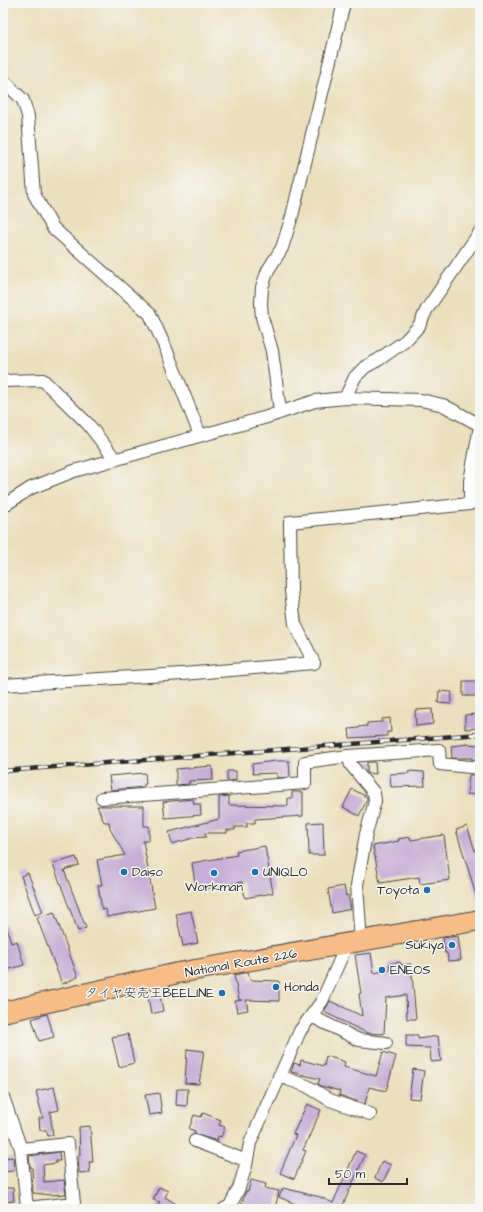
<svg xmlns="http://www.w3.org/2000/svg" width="483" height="1212" viewBox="0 0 483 1212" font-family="'Architects Daughter','Klee One',sans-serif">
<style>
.building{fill:#c6aed6}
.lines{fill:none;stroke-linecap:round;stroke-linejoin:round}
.minor-casing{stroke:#484641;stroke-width:14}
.trunk-casing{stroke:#484641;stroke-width:22}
.minor{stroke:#fff;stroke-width:12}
.trunk{stroke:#f7bd88;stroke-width:20}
.rail-casing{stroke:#2b2b2b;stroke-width:4.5}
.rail{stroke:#f6f6f2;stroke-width:3;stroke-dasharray:9;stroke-linecap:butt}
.poi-dot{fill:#1f6fb2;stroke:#f6f6f2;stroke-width:1.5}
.labels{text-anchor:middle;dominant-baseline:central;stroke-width:3;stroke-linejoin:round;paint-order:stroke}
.poi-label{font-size:13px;fill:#2b2b2b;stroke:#f6f6f2;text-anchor:start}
.street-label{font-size:13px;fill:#2b2b2b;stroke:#f6f6f2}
</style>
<rect width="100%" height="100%" fill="#f6f6f2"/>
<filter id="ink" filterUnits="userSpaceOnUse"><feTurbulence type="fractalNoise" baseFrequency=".025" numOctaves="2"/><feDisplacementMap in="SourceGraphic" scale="8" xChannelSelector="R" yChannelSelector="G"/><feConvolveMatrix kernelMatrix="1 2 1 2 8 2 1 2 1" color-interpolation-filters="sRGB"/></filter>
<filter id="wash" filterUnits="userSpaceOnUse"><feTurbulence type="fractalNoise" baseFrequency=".012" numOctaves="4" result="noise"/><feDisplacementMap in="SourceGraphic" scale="16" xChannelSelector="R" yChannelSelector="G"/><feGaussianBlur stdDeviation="0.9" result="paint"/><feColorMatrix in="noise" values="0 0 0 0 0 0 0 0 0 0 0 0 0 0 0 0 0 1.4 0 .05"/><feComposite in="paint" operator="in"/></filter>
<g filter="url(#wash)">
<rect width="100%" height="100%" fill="#ebe0bd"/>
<g id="blocks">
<path class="building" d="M463,681H478L479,696H463Z
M439,691L452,692L451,704L438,703Z
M432,709L433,724L416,726L415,710Z
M478,714L479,728L465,729V715Z
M390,718L391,732H387V736L350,738L349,729L359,728V727L367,726V723L382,722V719Z
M468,744L480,745V760H472V758H452L451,746Z
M276,761H289L290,777L277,778V773L253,774L252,764Z
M367,762H375L376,774L367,773Z
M212,766L213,780L189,781V784L176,785V769Z
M227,771H236V780L227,781Z
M409,771L424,772L425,786L391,787L390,774L409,773Z
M145,773L146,784H144V787L111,790L109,776Z
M469,775H480L479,795L467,794Z
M352,789L367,797V800L359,816L343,807Z
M292,792H303V816L255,819V823H247V827H235V830H227V833H205L206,837L193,838L172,844L169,832L219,819V797L229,796V805L288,806V798H292Z
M193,799L194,804H200L201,815L165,818L163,802Z
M97,806H144V826H149V841H143L155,908L107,917L106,909L102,910L98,885H102L97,860L125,855L110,829L109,822H104Z
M323,822L324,855H309L308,823Z
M467,826L480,866V901H478L456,830Z
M444,835L450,880L420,884L419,877L380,883L373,846L399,841L398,839L410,837L411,840Z
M265,846L273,893L245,898L242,882L196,890L192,863L237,855L236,851Z
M76,857L79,865L64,870L86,928L78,931L53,864Z
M28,873L43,912L35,915L21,876Z
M344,886L346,896L348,895L351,909L332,913L328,889Z
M191,911L198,943L183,946L176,914Z
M54,912L78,977L62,984L37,918Z
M3,924H6L11,943L17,941L24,965L3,971Z
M458,936L461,960L448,961L447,953H445L443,938Z
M371,953L374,973L390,970L389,964L400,962L401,965L411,964L416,1019H407L406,995L386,998L384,1034L367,1033L324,1012L330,1001L362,1016L359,994L361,993L355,955Z
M248,972L250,980L279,981V1001L246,1000L248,1010L237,1012L235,1001L242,1000H239L234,975Z
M160,995L163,1011L151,1014L148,997Z
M47,1014L54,1037L39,1041L32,1019Z
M128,1034L134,1063L119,1067L112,1037Z
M406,1035H418V1039L438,1036L441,1061L431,1062L430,1048L406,1047Z
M187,1049L204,1051L199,1084L185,1083Z
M383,1052L396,1056L386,1091L369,1087L365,1104L339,1095L340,1091L321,1086L318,1084L320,1079L291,1072L294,1063L300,1065L301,1060L324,1066L326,1056L345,1062L344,1067L376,1076Z
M413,1069L424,1071L420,1099L409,1098Z
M54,1087L59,1110L50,1112L53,1135L48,1136L46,1130H40L39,1118H43L36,1091Z
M177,1089H188L187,1106L176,1105Z
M159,1093L162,1113L149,1115L145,1095Z
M307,1104L321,1110L303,1150L306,1151L294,1179L280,1173L296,1135L293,1134Z
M203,1113L221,1120L219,1125L225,1127L221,1137L218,1136L217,1141L194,1134L195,1131L189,1129L194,1115L201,1117Z
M90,1126L93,1162H89L90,1172L79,1173L78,1155H80L79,1127Z
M356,1151L365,1155L342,1207L347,1209H297L298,1205L279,1197L283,1188L320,1197L333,1203Z
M59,1152L60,1161H56V1163L43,1165L44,1182L64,1180L66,1194L51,1195L33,1193L32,1167H30L29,1156Z
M13,1157L14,1171L3,1172V1158Z
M382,1161L391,1165L383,1182L375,1178Z
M251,1180L266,1184L265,1188L279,1191L275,1209H254L241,1205L246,1191L248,1192Z
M159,1187L168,1191L165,1197L184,1209H155L160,1202L153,1200Z
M3,1188H13L14,1201L3,1202Z"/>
</g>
</g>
<g filter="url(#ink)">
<use href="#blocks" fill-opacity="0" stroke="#484641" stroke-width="1"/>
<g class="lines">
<defs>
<path id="minor" d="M3,80L23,100L28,116L34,194L53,228L150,314L166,349L200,435
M3,381L43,380L88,424L115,459
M345,398L355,377L365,367L378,360L405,341L419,326L427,309L480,232
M280,411L272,351L262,317L261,304L262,287L268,270L282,248L292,216L344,3
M3,506L31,488L74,471L267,417L315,401L345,398L421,400L443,405L480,425
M3,685L182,674L314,663L295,624L291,591L290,522L470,504V481L480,426
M348,756L439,750L440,764L480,768
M102,798L305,783V762L348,756L351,765L374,793L375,801L366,834L357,885L361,942
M311,1016L359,1040L386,1043
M279,1076L307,1086L330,1100L370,1114
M3,1097L21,1149L27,1208L74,1203L68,1144L21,1149
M195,1141L247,1161
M224,1209L230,1206L239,1188L246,1165L250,1143L300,1031L322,1001L347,944"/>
<path id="trunk" d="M3,1012L178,973L480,920"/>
</defs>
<use href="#minor" class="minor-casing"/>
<use href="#trunk" class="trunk-casing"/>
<use href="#minor" class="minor"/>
<use href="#trunk" class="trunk"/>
<defs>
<path id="rail" d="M3,771L480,734"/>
</defs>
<use href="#rail" class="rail-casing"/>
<use href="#rail" class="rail"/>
</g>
</g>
<g class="poi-dot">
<circle cx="124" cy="872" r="4"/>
<circle cx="255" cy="872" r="4"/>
<circle cx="214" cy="873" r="4"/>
<circle cx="427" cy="890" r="4"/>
<circle cx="452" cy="945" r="4"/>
<circle cx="382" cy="970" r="4"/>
<circle cx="276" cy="987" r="4"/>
<circle cx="222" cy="993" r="4"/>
</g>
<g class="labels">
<g class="poi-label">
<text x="132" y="872">Daiso</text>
<text x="263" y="872">UNIQLO</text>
<text x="214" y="887" text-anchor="middle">Workman</text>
<text x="419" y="890" text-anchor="end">Toyota</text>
<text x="444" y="945" text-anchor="end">Sukiya</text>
<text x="390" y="970">ENEOS</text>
<text x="284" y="987">Honda</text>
<text x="214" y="993" text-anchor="end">タイヤ安売王BEELINE</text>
</g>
<g class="street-label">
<text transform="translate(241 963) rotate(-10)">National Route 226</text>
</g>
</g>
<rect width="483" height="1212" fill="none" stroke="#f6f6f2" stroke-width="16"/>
<path d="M329 1178v6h78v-6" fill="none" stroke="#2b2b2b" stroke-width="2"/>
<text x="335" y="1178" font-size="12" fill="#2b2b2b" stroke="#f6f6f2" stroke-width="3" paint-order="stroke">50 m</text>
</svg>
